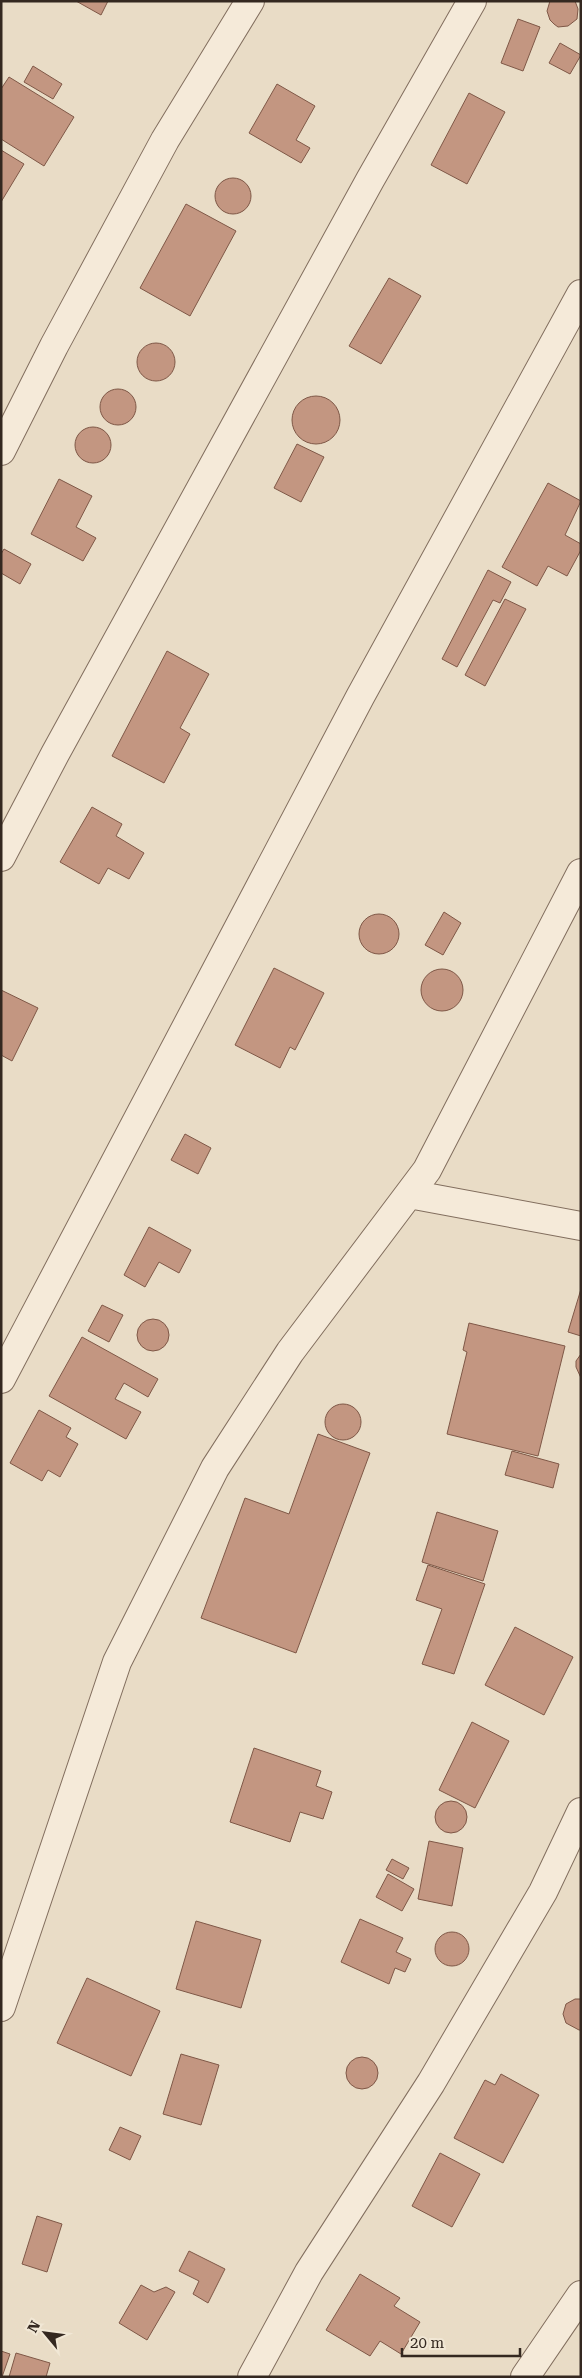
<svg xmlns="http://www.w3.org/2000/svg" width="582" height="2378" viewBox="0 0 582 2378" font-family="'Roboto Serif',serif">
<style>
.building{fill:#c39681;stroke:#7f5847}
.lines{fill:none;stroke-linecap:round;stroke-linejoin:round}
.minor-casing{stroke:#826e5e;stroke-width:30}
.minor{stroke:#f5ead9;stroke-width:28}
</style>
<rect width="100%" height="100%" fill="#e9dcc6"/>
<path class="building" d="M76,1H108L101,15Z
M550,1H575L578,9L577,19L568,26L558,27L554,24L550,20L547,11Z
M518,19L540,27L523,71L501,63Z
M560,43L581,55L570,74L549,63Z
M33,66L62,84L53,99L24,82Z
M9,77L74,117L44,166L1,139V89Z
M277,84L315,106L296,140L310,148L301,163L249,133Z
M469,93L505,112L467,184L431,165Z
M1,150L24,164L1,202Z
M215 196a18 18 0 1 1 36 0a18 18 0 1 1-36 0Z
M186,204L236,231L190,316L140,288Z
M389,278L421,296L381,364L349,346Z
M137 362a19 19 0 1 1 38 0a19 19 0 1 1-38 0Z
M100 407a18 18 0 1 1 36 0a18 18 0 1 1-36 0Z
M292 420a24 24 0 1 1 48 0a24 24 0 1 1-48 0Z
M75 445a18 18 0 1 1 36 0a18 18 0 1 1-36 0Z
M297,444L324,457L301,502L274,488Z
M59,479L92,496L76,527L96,538L83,561L31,534Z
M548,483L581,501L565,535L581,544V550L567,576L548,566L537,586L502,567Z
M4,549L31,564L20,584L1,573V554Z
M488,570L511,582L500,603L493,600L457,667L442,659Z
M505,599L526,609L485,686L465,675Z
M167,651L209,674L180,728L190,734L164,783L112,756Z
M92,807L122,824L116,836L144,853L129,879L108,868L99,884L60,862Z
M444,912L461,923L443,955L425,945Z
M359 934a20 20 0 1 1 40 0a20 20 0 1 1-40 0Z
M274,968L324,993L295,1050L290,1047L280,1068L235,1045Z
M421 990a21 21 0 1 1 42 0a21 21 0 1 1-42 0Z
M1,990L38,1008L12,1061L1,1055Z
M185,1134L211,1148L198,1174L171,1160Z
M149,1227L191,1250L179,1273L159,1262L145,1287L124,1275Z
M581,1289V1336L568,1332Z
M102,1305L123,1315L109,1342L88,1331Z
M137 1335a16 16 0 1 1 32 0a16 16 0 1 1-32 0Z
M469,1323L565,1346L538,1456L447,1434L467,1352L463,1350Z
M82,1337L158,1379L148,1397L124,1383L115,1399L141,1412L126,1439L49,1396Z
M581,1354V1378L576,1367V1361Z
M325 1422a18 18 0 1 1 36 0a18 18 0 1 1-36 0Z
M39,1410L71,1428L66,1437L78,1444L60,1477L48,1470L42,1481L10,1463Z
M318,1434L370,1453L296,1653L201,1618L245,1498L289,1514Z
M512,1451L559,1464L553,1488L505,1475Z
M437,1512L498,1531L483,1581L422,1562Z
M428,1565L485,1584L454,1674L422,1664L442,1609L416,1600Z
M515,1627L573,1657L544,1715L485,1685Z
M472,1722L509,1741L475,1808L439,1790Z
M254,1748L321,1771L316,1786L332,1792L323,1819L300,1812L290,1842L230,1822Z
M435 1817a16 16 0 1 1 32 0a16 16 0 1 1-32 0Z
M429,1841L463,1848L452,1906L418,1899Z
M392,1859L409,1868L403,1879L386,1870Z
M388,1874L414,1889L402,1911L376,1897Z
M360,1919L403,1938L396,1952L411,1959L405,1972L395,1968L389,1984L341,1962Z
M196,1921L261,1940L241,2008L176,1989Z
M435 1949a17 17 0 1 1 34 0a17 17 0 1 1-34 0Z
M87,1978L160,2011L131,2076L57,2043Z
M581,1999V2030H579L566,2023L563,2014L566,2004L575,1999Z
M181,2054L219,2065L201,2125L163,2114Z
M346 2073a16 16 0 1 1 32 0a16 16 0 1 1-32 0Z
M501,2074L539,2095L503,2163L454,2138L485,2080L495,2085Z
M120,2127L141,2136L130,2160L109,2150Z
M440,2153L480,2174L452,2227L412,2206Z
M37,2216L62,2224L47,2272L22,2264Z
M189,2251L225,2269L208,2303L193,2294L199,2281L179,2271Z
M360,2274L400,2298L394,2306L420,2322L401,2354L380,2341L370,2356L326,2330Z
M141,2285L154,2292L166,2287L175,2292L147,2340L119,2323Z
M1,2351L10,2354L2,2377H1Z
M16,2353L50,2363L46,2377H9Z"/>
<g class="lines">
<defs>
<path id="minor" d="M1,451L54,346L165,140L250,1
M1,857L55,754L370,180L472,1
M409,1194L581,1226
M1,1379L360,697L581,294
M1,2007L117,1662L215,1468L290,1352L427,1170L581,873
M252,2377L309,2272L431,2083L543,1892L581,1812
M525,2377L581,2295"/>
</defs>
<use href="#minor" class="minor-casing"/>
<use href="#minor" class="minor"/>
</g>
<rect width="582" height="2378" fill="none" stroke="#342820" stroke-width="5"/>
<g transform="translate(45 2333) rotate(299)" stroke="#f1e7d5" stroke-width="4" paint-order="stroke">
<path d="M0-4L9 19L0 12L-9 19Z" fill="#342820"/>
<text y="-8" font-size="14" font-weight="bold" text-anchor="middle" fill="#342820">N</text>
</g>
<path d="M402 2348v8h118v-8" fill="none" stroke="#342820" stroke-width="2.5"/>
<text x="410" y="2348" font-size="15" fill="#342820" stroke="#f1e7d5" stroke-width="4" paint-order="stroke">20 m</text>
</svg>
